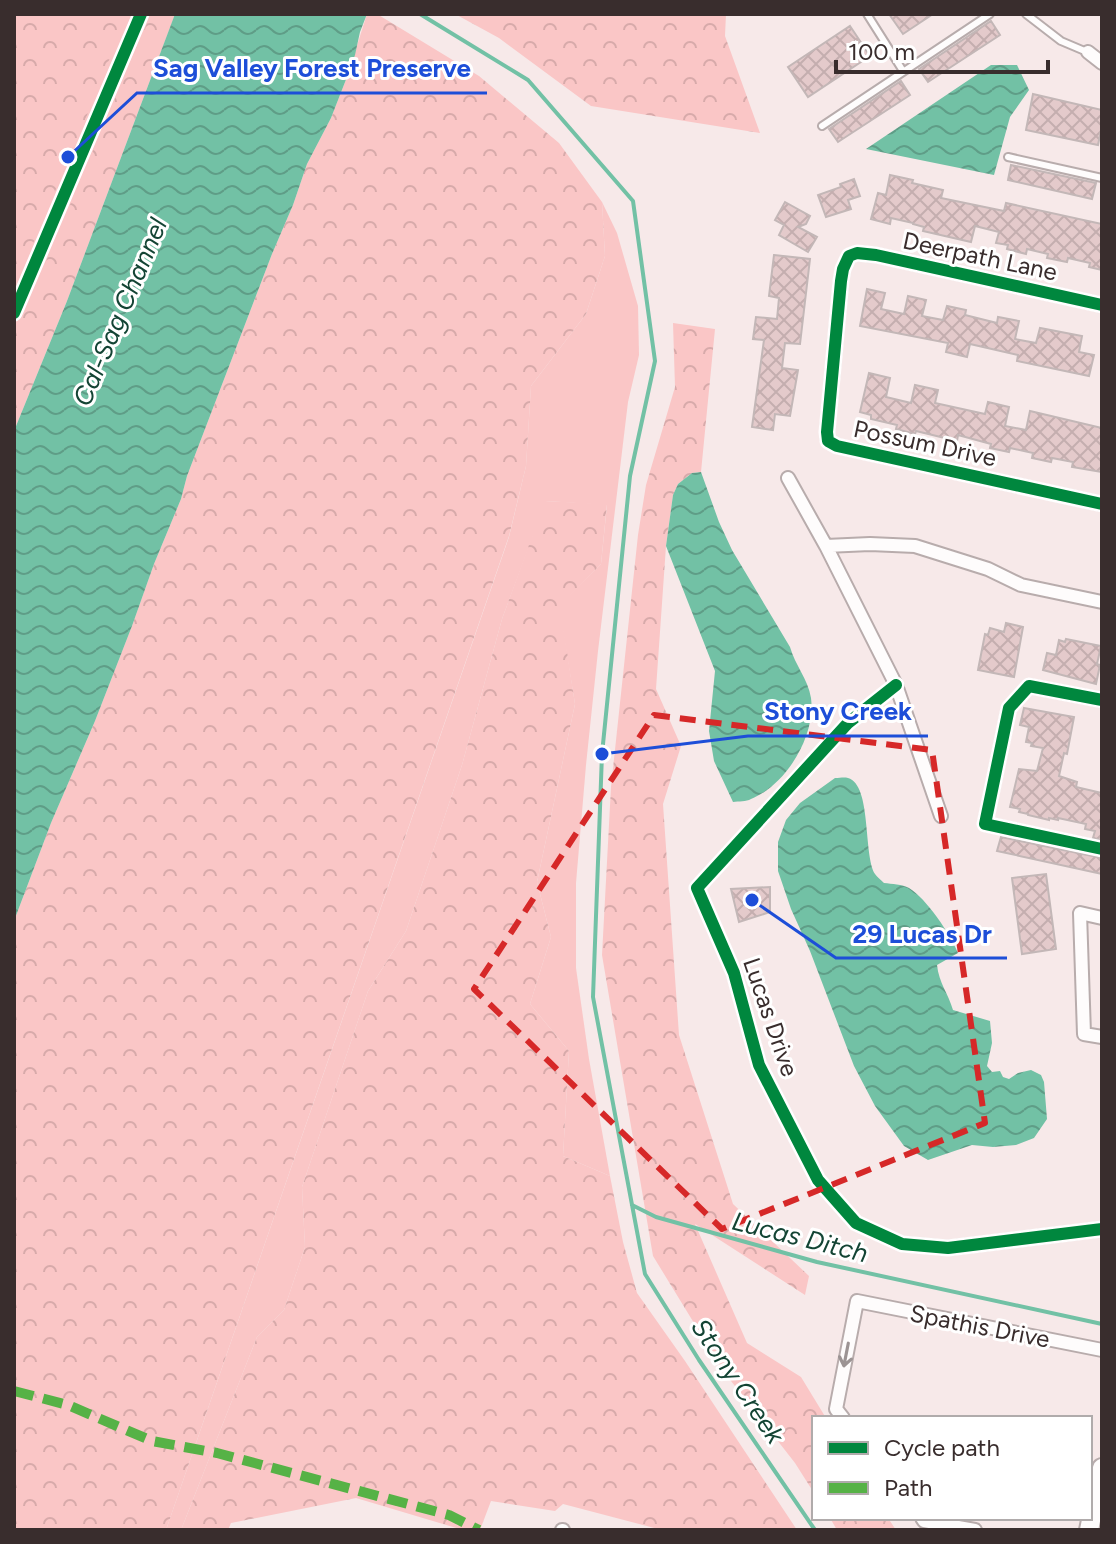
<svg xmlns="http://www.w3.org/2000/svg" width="1116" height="1544" viewBox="0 0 1116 1544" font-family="Figtree,sans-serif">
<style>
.green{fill:#fac6c6}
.forest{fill:url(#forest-crowns)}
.water{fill:url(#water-waves)}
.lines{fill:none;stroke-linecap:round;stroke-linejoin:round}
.stream{stroke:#72c1a5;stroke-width:4}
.building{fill:url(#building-cross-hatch);stroke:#c3b7b7;stroke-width:2}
.service-casing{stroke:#b8acac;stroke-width:10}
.minor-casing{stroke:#b8acac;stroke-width:16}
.secondary-casing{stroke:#b8acac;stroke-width:22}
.service{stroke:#fefcfc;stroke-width:6}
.minor{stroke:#fefcfc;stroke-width:12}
.secondary{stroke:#fefcfc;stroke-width:18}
.quiet{stroke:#56b246;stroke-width:10;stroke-dasharray:20 10;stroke-linecap:butt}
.cycleway-casing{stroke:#fff;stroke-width:17}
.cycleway{stroke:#00873e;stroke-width:12}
.oneway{stroke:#9c9494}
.marked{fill:none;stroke:#d62828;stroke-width:6;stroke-dasharray:16 10;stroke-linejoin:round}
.labels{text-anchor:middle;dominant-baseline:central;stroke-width:6;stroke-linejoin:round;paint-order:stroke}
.street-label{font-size:24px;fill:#392d2d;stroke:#fff}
.water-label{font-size:26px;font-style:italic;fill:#134434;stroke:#fff}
.leader{fill:none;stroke:#1d4ed8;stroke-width:3}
.callout-dot{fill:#1d4ed8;stroke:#fff;stroke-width:3}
.callout-label{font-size:26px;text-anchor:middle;font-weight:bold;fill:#1d4ed8;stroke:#fff;stroke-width:6;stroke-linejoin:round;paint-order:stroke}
</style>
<defs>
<pattern id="forest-crowns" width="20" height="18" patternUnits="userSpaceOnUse" patternTransform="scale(2)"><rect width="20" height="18" fill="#fac6c6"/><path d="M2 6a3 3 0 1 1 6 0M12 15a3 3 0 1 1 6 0" fill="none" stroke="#d7aaaa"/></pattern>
<pattern id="water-waves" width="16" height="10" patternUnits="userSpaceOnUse" patternTransform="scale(2)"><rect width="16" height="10" fill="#72c1a5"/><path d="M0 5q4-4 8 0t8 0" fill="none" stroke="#5f9d87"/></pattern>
<pattern id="building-cross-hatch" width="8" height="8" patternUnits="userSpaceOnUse" patternTransform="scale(2)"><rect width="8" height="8" fill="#e4cacb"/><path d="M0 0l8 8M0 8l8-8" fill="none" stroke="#c4aeaf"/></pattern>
</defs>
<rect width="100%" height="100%" fill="#f7e9e9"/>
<path class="green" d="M14,14H175L14,430Z
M602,202L617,233L638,306L639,355L628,402L598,651L586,765L576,883V968L589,1059L610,1176L563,1156L569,1051L530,1004L551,937L537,882L575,704L559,606L601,564L607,505L546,501L502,619L462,765L406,931L368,991L302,1187L305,1247L284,1310L257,1337L181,1530H166L509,537L526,466L531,386L586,314L605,256Z"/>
<path class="forest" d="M14,14H127L93,101L14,289Z
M151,14H175L67,301L14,431V337Z
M367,14H377L479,76L559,143L602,202L605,256L586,314L531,386L526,466L509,536L166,1530H14V921L51,823L95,721L132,626L154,564L181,499L187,476L272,254L293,205L307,164L331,118L347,77Z
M455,14H726L725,36L760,133L591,106L499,38Z
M673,323L715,329L701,472L692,473L678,484L673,495L666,546L656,689L681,746L663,804L679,1035L733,1204L809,1276L805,1295L695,1224L747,1343L801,1377L826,1418H814V1493L795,1463L724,1372L653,1256L602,955L611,787L638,535L646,485L675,387Z
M545,501L607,504L601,564L560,606L575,704L537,882L551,937L530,1004L569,1051L563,1156L610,1176L623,1242L637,1293L685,1361L797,1530H662L563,1504L555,1511L491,1501L480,1530H463L356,1498L231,1523L228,1530H181L257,1337L284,1310L305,1247L302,1187L368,991L406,931L462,765L502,619Z
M830,1518H888L896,1530H837Z"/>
<path class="water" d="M175,14H367L360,32L355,55L347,77L331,118L307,164L293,205L272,254L187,476L181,499L154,564L132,626L95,721L51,823L14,921V431L67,301Z
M991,65H1017L1029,90L1010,117L994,175L866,149Z
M701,472L719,522L732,550L790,647C795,665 808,679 811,698C816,736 786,785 751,799C746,802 739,801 733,802L714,761L709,731L715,671L666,546L673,495L678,484L692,473Z
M835,778C840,778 844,777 848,778C872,785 863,854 875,874C877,877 881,880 884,883C892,884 902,884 909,888C926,898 951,935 958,953L937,965C939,983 948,993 953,1010L990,1021L992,1043L987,1066L992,1072L1000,1071L1003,1077L1009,1079L1018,1073L1031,1070L1041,1075L1044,1082L1047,1119L1034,1138L1016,1145L993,1147L972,1145L928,1160L904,1146L875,1106L854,1066L810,951L791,909L778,871V842L786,820L800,803Z"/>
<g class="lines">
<path class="stream" d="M420,14L528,80L633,201L655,361L630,476L602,754L593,997L645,1274L699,1360L815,1530
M632,1205L656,1217L817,1262L1102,1324"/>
</g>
<path class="building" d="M889,14H933L903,34Z
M991,21L1000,35L928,82L919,69Z
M850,26L870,56L808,97L788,67Z
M901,81L910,95L838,142L829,129Z
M1033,94L1102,110V125L1098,145L1026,130Z
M1011,165L1096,183L1092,199L1008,180Z
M890,175L913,180L912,183L943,190L941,198L1004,211L1006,203L1102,224V270L1089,267L1090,263L1068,258L1067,262L1047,258L1048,254L1027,249L1026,254L1007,249L1008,245L996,243L999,232L975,226L971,242L923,231L924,227L913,224V223L891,218L890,224L871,219L878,193L886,195Z
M854,179L860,196L848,200L851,209L826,217L818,195L841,187L840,184Z
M785,202L810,216L806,224L798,227L817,237L808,252L779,235L784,225L775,220Z
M774,255L810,259L800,344L785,343L782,368L798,370L790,416L775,414L773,430L752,427L764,340L753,339L756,317L777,319L779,298L769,296Z
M867,289L885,293L881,309L904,314L908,296L926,300L922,316L943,320L947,306L966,310L965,315L997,323L998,317L1019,321L1015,339L1036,343L1040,328L1082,336L1079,352L1094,355L1089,376L1017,361L1018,355L970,344L967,357L946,352L948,343L860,326Z
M869,373L890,378L886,397L911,403L915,385L938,390L935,403L985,414L988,402L1009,407L1005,426L1026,430L1030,411L1102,428V472L1072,467L1073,462L1052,458L1051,462L1032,458L1033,453L1010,448L1009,452L990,448L991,444L958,435L957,441L916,431L915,434L896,429L897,425L871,419V415L860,412Z
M1006,623L1023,627L1014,677L978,670L985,634L988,635L990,628L1004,632Z
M1066,639L1101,646L1097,664L1100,665L1096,684L1043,670L1047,653L1056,655L1059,640L1065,642Z
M1024,708L1074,717L1067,754L1064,753L1059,776L1077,782L1076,787L1102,793V840L1093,838L1095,831L1085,829L1086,824L1058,818V820L1049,818V820L1028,815V814L1019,812L1020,809L1010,807L1019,769L1037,771L1043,748L1031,746L1032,743L1026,742L1029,727L1020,725Z
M1001,837L1102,858V874L997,851Z
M1046,874L1056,949L1022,954L1012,878Z
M770,887V912L739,922L731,889Z"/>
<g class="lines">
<defs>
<path id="service" d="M867,14L903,71
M1026,14L1061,41L1087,52
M822,126L990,14
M1008,157L1102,178"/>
<path id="minor" d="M1088,52L1102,63
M1102,305L876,255L857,253L849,256L843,269L841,281L827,432L828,441L837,446L1102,504
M788,478L826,546L896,685L941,816
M826,546L870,544L915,546L988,569L1021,585L1102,602
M896,685L848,723L697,888L734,973L759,1065L818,1180L856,1223L902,1244L948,1248L1102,1229
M1102,700L1029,686L1009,708L985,824L1102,849
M1102,918L1080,913L1084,1034L1102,1037
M843,1418L836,1409L857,1301L1102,1350
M922,1518L924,1521L975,1530
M562,1530H563"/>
<path id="secondary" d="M1089,1530L1102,1468"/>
</defs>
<use href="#service" class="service-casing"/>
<use href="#minor" class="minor-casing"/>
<use href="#secondary" class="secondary-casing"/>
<use href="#service" class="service"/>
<use href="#minor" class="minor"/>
<use href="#secondary" class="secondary"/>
<path class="quiet" d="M14,1391L68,1405L152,1441L217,1453L449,1515L479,1530"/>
<defs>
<path id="cycleway" d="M1102,305L876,255L857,253L849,256L843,269L841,281L827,432L828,441L837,446L1102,504
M14,313L141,14
M896,685L848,723L697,888L734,973L759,1065L818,1180L856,1223L902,1244L948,1248L1102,1229
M1102,700L1029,686L1009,708L985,824L1102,849"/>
</defs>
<use href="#cycleway" class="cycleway-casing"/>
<use href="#cycleway" class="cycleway"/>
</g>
<defs><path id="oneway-shaft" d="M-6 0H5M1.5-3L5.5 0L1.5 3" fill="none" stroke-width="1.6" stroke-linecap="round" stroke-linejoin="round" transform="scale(2)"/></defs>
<use class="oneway" href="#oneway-shaft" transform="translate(846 1355) rotate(101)"/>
<path class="marked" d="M654,715L932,750L985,1123L722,1229L474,989Z"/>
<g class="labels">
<g class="street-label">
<text transform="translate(980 256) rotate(12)">Deerpath Lane</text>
<text transform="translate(925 443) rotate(12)">Possum Drive</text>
<text transform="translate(771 1017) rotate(71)">Lucas Drive</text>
<text transform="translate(980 1326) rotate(11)">Spathis Drive</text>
</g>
<g class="water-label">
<text transform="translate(120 312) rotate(-67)">Cal-Sag Channel</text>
<text transform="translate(800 1237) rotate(14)">Lucas Ditch</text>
<text transform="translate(738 1381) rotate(56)">Stony Creek</text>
</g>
</g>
<path class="leader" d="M68 157L137 93H487M602 754L748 736H928M752 900L836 958H1007"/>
<g class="callout-dot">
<circle cx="68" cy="157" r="8"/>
<circle cx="602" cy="754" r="8"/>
<circle cx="752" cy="900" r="8"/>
</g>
<g class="callout-label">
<text x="312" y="77">Sag Valley Forest Preserve</text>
<text x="838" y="720">Stony Creek</text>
<text x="922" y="943">29 Lucas Dr</text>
</g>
<rect width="1116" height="1544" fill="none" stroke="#392d2d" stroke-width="32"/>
<rect x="812" y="1416" width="280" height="104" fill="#ffffff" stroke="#b0abab" stroke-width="2"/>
<rect x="828" y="1442" width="40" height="12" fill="#00873e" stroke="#b0abab" stroke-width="2"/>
<text x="884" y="1456" font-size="24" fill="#392d2d">Cycle path</text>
<rect x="828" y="1482" width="40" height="12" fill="#56b246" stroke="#b0abab" stroke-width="2"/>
<text x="884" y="1496" font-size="24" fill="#392d2d">Path</text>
<path d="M836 60v12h212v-12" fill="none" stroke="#392d2d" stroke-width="4"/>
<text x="848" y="60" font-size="24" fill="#392d2d" stroke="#ffffff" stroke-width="6" paint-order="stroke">100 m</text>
</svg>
